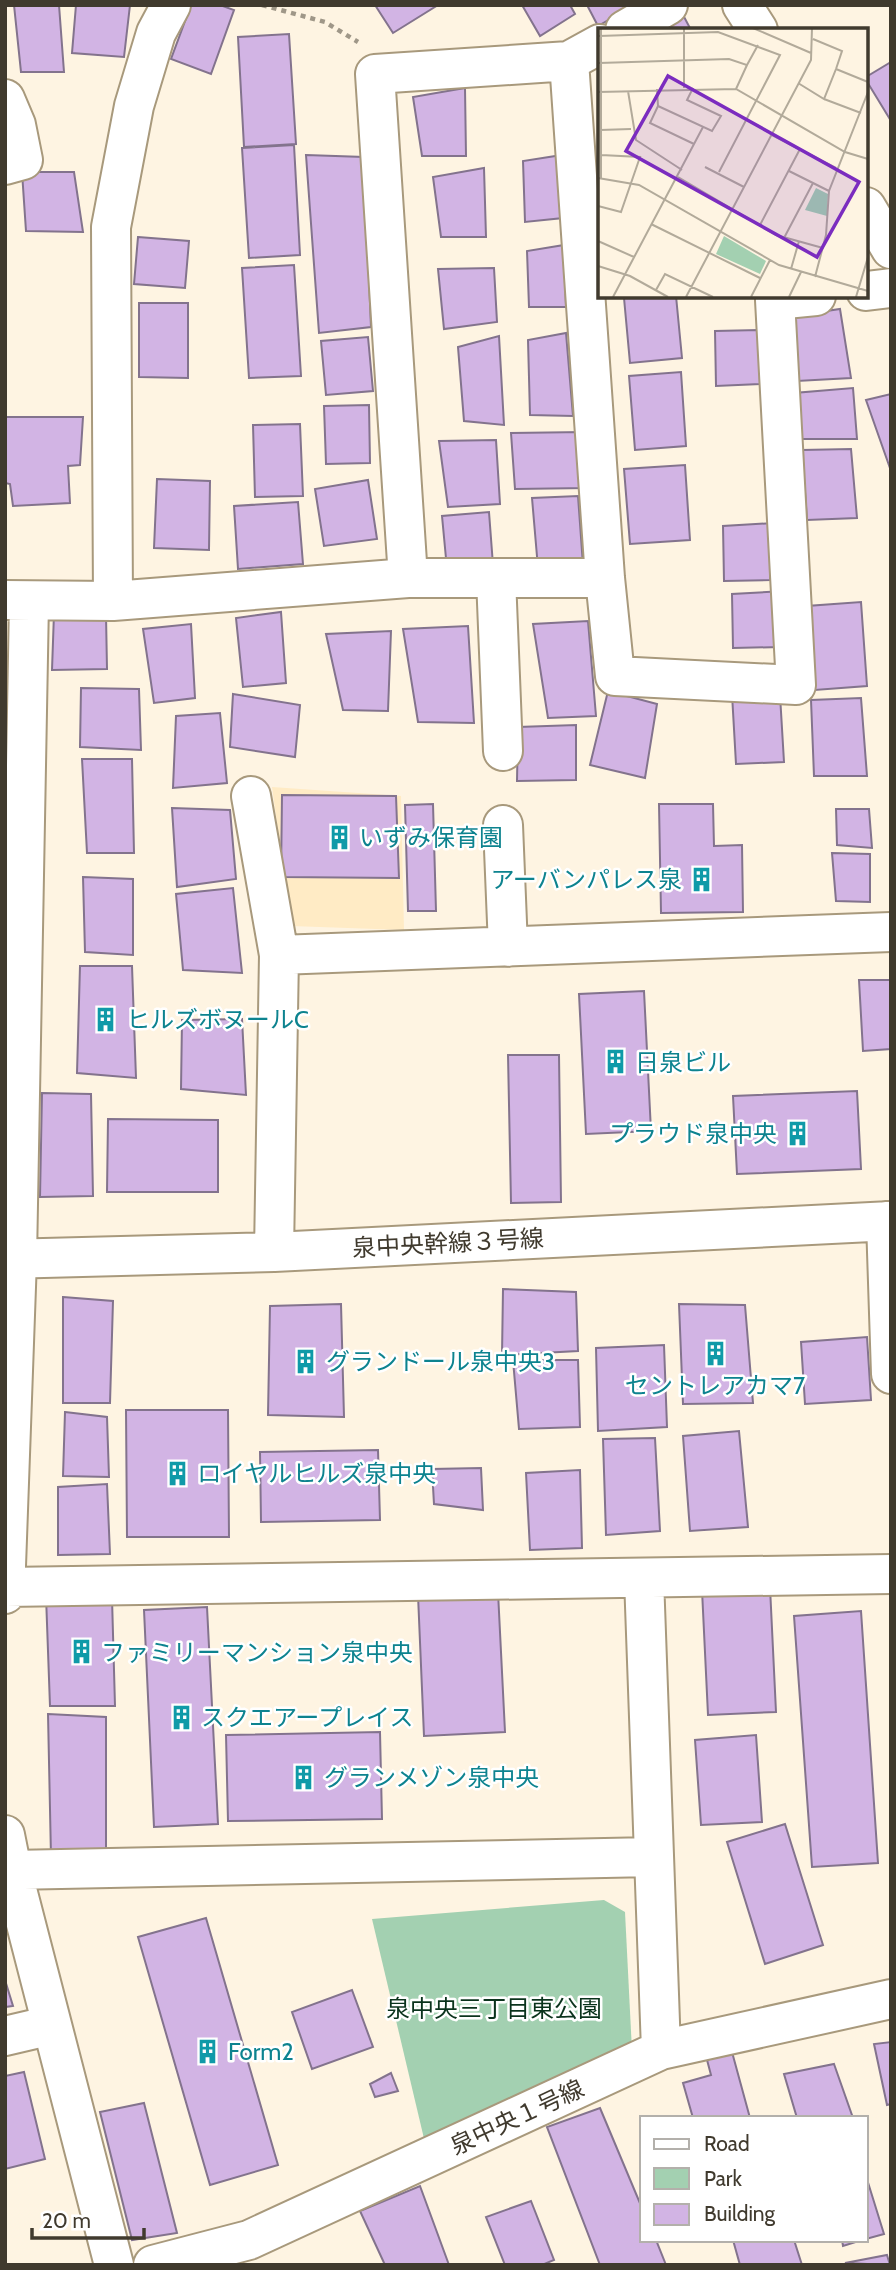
<svg xmlns="http://www.w3.org/2000/svg" width="896" height="2270" viewBox="0 0 896 2270" font-family="Cabin,'Noto Sans JP',sans-serif">
<style>
.built{fill:#ffebc5}
.green{fill:#a3d0b1}
.building{fill:#d2b4e4;stroke:#83738d;stroke-width:2}
.lines{fill:none;stroke-linecap:round;stroke-linejoin:round}
.minor-casing{stroke:#a8997c;stroke-width:42}
.path{stroke:#9f9788;stroke-width:4.5;stroke-dasharray:5 5;stroke-linecap:butt}
.minor{stroke:#fff;stroke-width:38}
.labels{text-anchor:middle;dominant-baseline:central;stroke-width:5;stroke-linejoin:round;paint-order:stroke}
.culture-label{font-size:24px;fill:#0d838f;stroke:#fff;text-anchor:start}
.street-label{font-size:24px;fill:#403a2e;stroke:#fff}
.park-label{font-size:24px;fill:#0a331c;stroke:#fff}
.inset-road{fill:none;stroke:#b2aa9a;stroke-width:2}
.view{fill:#7b2cbf;fill-opacity:0.15;stroke:#7b2cbf;stroke-width:3.5}
.inset-edge{fill:none;stroke:#403a2e;stroke-width:3.5}
</style>
<rect width="100%" height="100%" fill="#fef4e2"/>
<path class="built" d="M272,787L401,796L404,930L291,926Z"/>
<path class="green" d="M604,1900L625,1912L632,2051L426,2147L372,1919Z"/>
<path class="building" d="M14,5H59L64,72H21Z
M76,5H130L124,57L72,53Z
M191,5H220L234,10L211,74L171,59Z
M375,5H438L393,33Z
M522,5H570L575,14L540,36Z
M587,5H634L598,26Z
M682,13L691,30H651Z
M289,34L296,144L244,147L238,37Z
M891,62V121L866,80V77Z
M465,88L466,156H422L413,97Z
M294,145L300,255L249,258L242,148Z
M306,155L364,157L371,327L319,333Z
M562,155L563,218L525,222L523,161Z
M484,168L486,237H441L433,177Z
M22,172H74L83,232L26,231Z
M138,237L189,241L185,288L134,284Z
M564,245L566,307H529L527,251Z
M294,265L301,376L249,378L242,268Z
M494,268L497,322L444,329L438,269Z
M653,296H676L682,358L630,363L624,298Z
M139,303H188V378L139,377Z
M840,309L851,378L797,381L793,316Z
M759,330L760,384L716,386L715,331Z
M566,333L573,416L530,415L528,340Z
M499,336L504,425L464,421L458,347Z
M368,337L373,391L326,395L321,341Z
M681,372L686,446L635,450L629,376Z
M853,388L857,439H798L794,393Z
M891,394V471L866,400Z
M369,405L370,463L326,464L324,406Z
M5,417H83L80,465L68,466L70,503L13,506L10,484L5,483Z
M300,424L303,496L255,497L253,425Z
M584,432L587,488L515,489L511,433Z
M496,440L500,504L448,507L439,441Z
M851,449L857,518L807,520L802,450Z
M685,465L690,540L630,544L624,469Z
M157,479L210,481L209,550L154,548Z
M368,480L377,539L324,546L315,489Z
M578,496L583,565L538,568L532,498Z
M298,502L303,564L238,569L234,506Z
M489,512L493,565L447,569L442,516Z
M774,523L770,580L724,581L723,526Z
M784,591L780,647L733,648L732,594Z
M861,602L867,686L815,690L807,606Z
M281,612L286,683L243,687L236,618Z
M54,613L106,615L107,669L52,670Z
M588,621L596,716L548,718L533,624Z
M191,624L195,698L154,703L143,629Z
M468,626L474,723L418,722L403,629Z
M391,631L388,711L343,710L326,634Z
M81,688L139,689L141,750L80,747Z
M608,691L657,704L645,778L590,765Z
M233,694L300,705L295,757L230,747Z
M732,694L780,695L784,762L736,764Z
M861,698L867,776H814L811,700Z
M220,713L227,783L173,788L176,716Z
M576,725V780L517,781L518,727Z
M82,759H132L134,853H87Z
M282,795L396,796L399,878L281,877Z
M433,804L436,911H408L405,805Z
M659,804H713L714,846L742,845L743,912L661,913Z
M172,808L230,810L236,879L177,887Z
M836,809H869L872,848L837,845Z
M832,853L870,854V902L836,901Z
M83,877L133,879V955L85,952Z
M233,888L242,973L183,970L176,894Z
M80,966H132L136,1078L77,1073Z
M859,980H891V1049L863,1051Z
M644,991L651,1131L586,1134L579,994Z
M242,1019L246,1095L181,1089L182,1020Z
M508,1055H559L561,1202L511,1203Z
M857,1091L861,1169L737,1174L733,1096Z
M42,1093L91,1094L93,1196L40,1197Z
M108,1119L218,1120V1192H107Z
M503,1289L576,1292L578,1351L502,1355Z
M63,1297L113,1301L110,1403H63Z
M341,1304L344,1417L268,1415L270,1306Z
M679,1304L745,1305L753,1403L683,1404Z
M867,1337L871,1400L805,1404L801,1342Z
M664,1345L667,1427L598,1431L596,1348Z
M513,1360H578L580,1427L519,1429Z
M126,1410H228L229,1537H127Z
M65,1412L107,1417L109,1477L63,1476Z
M739,1431L748,1527L690,1531L683,1436Z
M655,1438L660,1531L606,1535L603,1439Z
M378,1450L380,1520L261,1522L260,1452Z
M481,1468L483,1510L434,1504L432,1469Z
M580,1470L582,1548L530,1550L526,1473Z
M107,1484L110,1554L58,1555V1487Z
M770,1587L776,1712L708,1715L702,1590Z
M498,1592L505,1732L424,1736L418,1595Z
M46,1596L112,1598L115,1706H50Z
M207,1607L218,1824L154,1827L144,1610Z
M861,1611L878,1863L812,1867L794,1616Z
M48,1714L106,1717V1856L51,1857Z
M380,1732L382,1819L228,1821L226,1735Z
M756,1735L762,1822L701,1825L695,1740Z
M785,1824L823,1945L765,1964L727,1842Z
M206,1918L278,2165L210,2185L138,1937Z
M5,1980L13,2006L5,2007Z
M352,1990L373,2047L312,2069L292,2012Z
M891,2042V2104L887,2105L874,2044Z
M732,2052L750,2118H693L683,2083L711,2075L706,2056Z
M834,2064L853,2118H797L784,2074Z
M24,2072L45,2159L5,2169V2076Z
M391,2073L398,2091L375,2097L370,2084Z
M144,2103L177,2233L132,2240L100,2112Z
M600,2108L642,2208V2240H656L666,2265H600L547,2127Z
M866,2176L884,2234L866,2239Z
M420,2186L449,2265H385L360,2211Z
M531,2201L554,2260L542,2265H505L486,2217Z
M733,2240H794L802,2265H740Z
M842,2240H862L843,2246Z
M887,2255L890,2265L845,2263Z"/>
<g class="lines">
<defs>
<path id="minor" d="M742,5L758,30
M625,30L668,5
M600,44L569,61L605,578L615,676L796,685L775,300L816,296
M5,99L16,125L23,160L5,165
M866,207L891,249
M866,291L891,288
M408,578L375,74L569,61
M496,578L503,751
M5,600L113,601L408,578H605
M113,601L111,227L134,106L156,33L171,5
M251,796L279,955L274,1252
M503,825L508,947
M279,955L891,932
M886,1221L891,1374
M5,1259L274,1252L891,1221
M644,1578L661,2050
M6,1587L891,1574
M5,1594L17,1259L29,601
M5,1835L12,1870L114,2265
M12,1870L653,1857
M5,2036L52,2025
M153,2265L249,2240L661,2050L891,1999"/>
</defs>
<use href="#minor" class="minor-casing"/>
<path class="path" d="M262,5L325,22L358,42"/>
<use href="#minor" class="minor"/>
</g>
<defs>
<symbol id="building-bare" viewBox="-9 -9 18 18"><path d="M-4-6H4V6H1V3H-1V6H-4ZM-2.5-4.3h1.7v1.8h-1.7ZM.8-4.3h1.7v1.8H.8ZM-2.5-1h1.7V.8h-1.7ZM.8-1h1.7V.8H.8Z" fill="#0f9aa8" stroke="#fff" stroke-width="2.5" paint-order="stroke"/></symbol>
</defs>
<g fill-rule="evenodd">
<use href="#building-bare" x="322" y="820" width="35" height="35"/>
<use href="#building-bare" x="684" y="862" width="35" height="35"/>
<use href="#building-bare" x="88" y="1002" width="35" height="35"/>
<use href="#building-bare" x="598" y="1044" width="35" height="35"/>
<use href="#building-bare" x="780" y="1116" width="35" height="35"/>
<use href="#building-bare" x="698" y="1336" width="35" height="35"/>
<use href="#building-bare" x="288" y="1344" width="35" height="35"/>
<use href="#building-bare" x="160" y="1456" width="35" height="35"/>
<use href="#building-bare" x="64" y="1634" width="35" height="35"/>
<use href="#building-bare" x="164" y="1700" width="35" height="35"/>
<use href="#building-bare" x="286" y="1760" width="35" height="35"/>
<use href="#building-bare" x="190" y="2034" width="35" height="35"/>
</g>
<g class="labels">
<g class="culture-label">
<text x="359" y="837">いずみ保育園</text>
<text x="682" y="879" text-anchor="end">アーバンパレス泉</text>
<text x="126" y="1019">ヒルズボヌールC</text>
<text x="635" y="1062">日泉ビル</text>
<text x="777" y="1133" text-anchor="end">プラウド泉中央</text>
<text x="326" y="1361">グランドール泉中央3</text>
<text x="715" y="1385" text-anchor="middle">セントレアカマ7</text>
<text x="197" y="1473">ロイヤルヒルズ泉中央</text>
<text x="101" y="1652">ファミリーマンション泉中央</text>
<text x="201" y="1717">スクエアープレイス</text>
<text x="324" y="1777">グランメゾン泉中央</text>
<text x="228" y="2051">Form2</text>
</g>
<g class="street-label">
<text transform="translate(448 1243) rotate(-3)">泉中央幹線３号線</text>
<text transform="translate(517 2117) rotate(-25)">泉中央１号線</text>
</g>
<g class="park-label">
<text x="494" y="2008">泉中央三丁目東公園</text>
</g>
</g>
<g transform="translate(598 28)">
<rect width="270" height="270" fill="#fef4e2"/>
<path d="M218,160L230,166L229,188L207,182ZM126,208L168,233L162,246L118,226Z" fill="#a3d0b1"/>
<path class="inset-road" d="M3,0V150M155,0L213,25M1,8L120,4L182,27L121,144M1,35L131,31L149,37L138,61M149,37L160,17M238,41L270,54M200,55L226,71L238,41L244,23L215,11M86,60V0M59,61L60,78L114,103L123,88L89,72L95,60M30,63L38,112L84,142M0,64L138,61L247,124L270,131M226,71L263,85M60,78L52,95L96,116M2,102L33,101M172,106L238,140M107,139L146,159M191,143L231,163M80,149L178,207L225,220M0,150L41,157L181,237L270,263M0,178L23,184L42,129L3,127M53,196L162,250M162,197L202,121M186,210L215,155M0,213L36,229M0,238L32,248L70,269M193,241L201,213M217,249L228,207L231,163L270,64M58,262L67,246L115,269M15,269L105,99M88,269L213,32L214,0M153,269L172,232M191,269L203,244M258,269L270,229"/>
<path class="view" d="M70,48L261,154L219,229L28,123Z"/>
<rect width="270" height="270" class="inset-edge"/>
</g>
<rect width="896" height="2270" fill="none" stroke="#403a2e" stroke-width="14"/>
<rect x="640" y="2116" width="228" height="126" fill="#ffffff" stroke="#b3b0ab" stroke-width="2"/>
<rect x="654" y="2139" width="35" height="10" fill="#ffffff" stroke="#b3b0ab" stroke-width="2"/>
<text x="704" y="2151" font-size="21" fill="#403a2e">Road</text>
<rect x="654" y="2168" width="35" height="21" fill="#a3d0b1" stroke="#b3b0ab" stroke-width="2"/>
<text x="704" y="2186" font-size="21" fill="#403a2e">Park</text>
<rect x="654" y="2204" width="35" height="21" fill="#d2b4e4" stroke="#b3b0ab" stroke-width="2"/>
<text x="704" y="2221" font-size="21" fill="#403a2e">Building</text>
<path d="M32 2228v10h112v-10" fill="none" stroke="#403a2e" stroke-width="3.5"/>
<text x="42" y="2228" font-size="21" fill="#403a2e" stroke="#ffffff" stroke-width="5" paint-order="stroke">20 m</text>
</svg>
